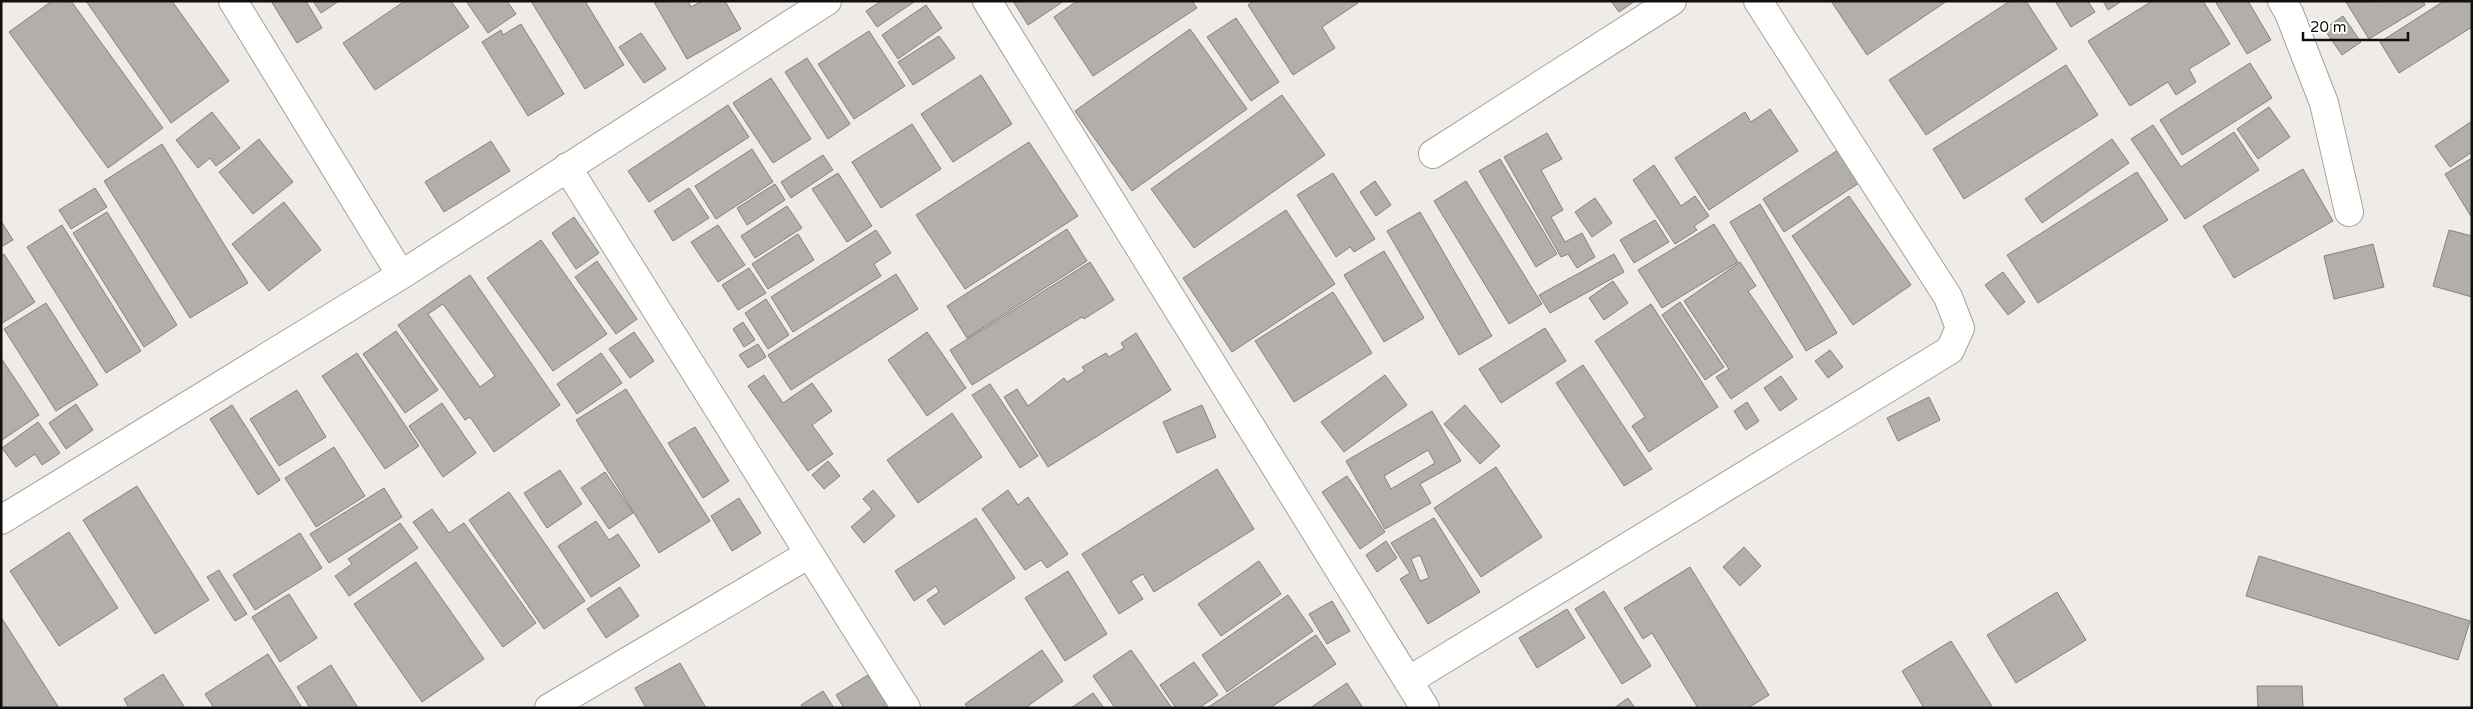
<svg xmlns="http://www.w3.org/2000/svg" width="2473" height="709" viewBox="0 0 2473 709" font-family="'Varela Round',sans-serif">
<style>
.building{fill:#b2afaa;stroke:#85817d;fill-rule:evenodd}
.lines{fill:none;stroke-linecap:round;stroke-linejoin:round}
.minor-casing{stroke:#a5a29d;stroke-width:30}
.minor{stroke:#fff;stroke-width:28}
</style>
<rect width="100%" height="100%" fill="#efebe7"/>
<path class="building" d="M52,1H71L163,128L108,168L9,32Z
M86,1H172L229,81L171,123Z
M271,1H306L322,28L297,43Z
M313,1H339L321,13Z
M405,1H451L469,27L375,90L343,43Z
M466,1H507L516,14L488,33Z
M531,1H585L624,65L585,89Z
M688,1L691,7L702,1H725L741,29L687,59L654,2Z
M881,1H914V2L877,27L866,11Z
M1013,1H1064L1028,25Z
M1077,1H1192L1197,8L1093,76L1054,17Z
M1254,1H1357L1358,3L1322,27L1335,48L1293,75L1248,5Z
M1611,1H1635L1619,12Z
M1831,1H1947L1867,55Z
M2010,1H2026L2057,49L1926,135L1889,80Z
M2055,1H2091L2089,3L2095,12L2071,27Z
M2103,1H2122L2108,10Z
M2152,1H2203L2230,44L2189,69L2196,82L2176,95L2168,82L2130,106L2088,41Z
M2215,1H2248L2271,40L2247,54Z
M2423,1L2425,5L2369,39L2346,2Z
M2444,1H2472V27L2399,73L2380,42Z
M926,5L942,28L898,59L882,35Z
M2343,16L2361,42L2342,55L2324,29Z
M1236,18L1279,82L1251,101L1207,37Z
M521,24L564,94L528,116L482,42L501,30L503,35Z
M1190,29L1247,109L1132,191L1075,111Z
M869,31L905,86L854,119L818,64Z
M641,33L666,69L644,83L619,47Z
M939,36L955,58L913,85L898,62Z
M807,58L850,124L828,139L785,72Z
M2250,63L2272,98L2182,155L2160,120Z
M2066,65L2098,115L1964,199L1933,149Z
M981,75L1012,124L953,162L921,114Z
M771,78L811,139L773,163L733,103Z
M1282,95L1325,155L1194,248L1151,189Z
M728,105L749,137L649,202L628,171Z
M2269,107L2290,137L2258,159L2237,129Z
M1770,109L1798,151L1709,210L1675,158L1745,112L1751,122Z
M212,112L240,148L216,166L210,158L198,168L176,140Z
M2472,121V152L2450,167L2435,146Z
M912,124L941,169L881,208L852,162Z
M2153,125L2181,167L2234,132L2259,170L2185,219L2131,139Z
M1547,133L1562,159L1541,170L1563,210L1551,217L1565,242L1582,233L1595,257L1577,268L1568,254L1561,257L1504,157Z
M259,139L293,182L253,214L219,172Z
M2112,139L2129,163L2042,223L2025,199Z
M491,141L510,171L444,212L425,182Z
M1029,142L1078,216L965,289L916,215Z
M162,144L248,283L190,318L104,181Z
M752,149L773,182L716,219L695,186Z
M1838,150L1859,183L1784,232L1763,199Z
M823,155L833,170L791,198L781,182Z
M2472,158V218L2445,174Z
M1500,159L1557,254L1536,267L1479,171Z
M1654,165L1681,206L1695,196L1709,216L1694,226L1697,230L1675,244L1633,180Z
M2303,169L2333,221L2234,278L2203,226Z
M2137,172L2168,220L2038,303L2007,255Z
M838,173L872,226L847,242L812,189Z
M1333,173L1375,239L1354,252L1350,247L1336,257L1297,195Z
M1375,181L1391,205L1376,216L1360,192Z
M1466,181L1542,304L1509,324L1434,201Z
M775,184L785,200L747,225L737,208Z
M95,188L107,207L71,229L59,210Z
M689,188L709,218L673,241L654,211Z
M1849,196L1911,285L1853,325L1792,236Z
M1595,198L1612,223L1592,237L1575,212Z
M284,202L321,250L269,291L232,244Z
M1760,204L1837,333L1806,351L1730,222Z
M787,206L802,228L755,258L741,236Z
M1286,210L1335,284L1232,352L1183,278Z
M107,212L177,325L144,347L73,233Z
M1420,212L1492,336L1459,355L1387,231Z
M574,217L599,253L576,269L552,233Z
M1655,220L1669,242L1634,263L1620,240Z
M1,221L13,240L1,247Z
M1714,224L1738,262L1662,308L1638,270Z
M62,225L141,351L106,373L27,247Z
M718,225L745,265L718,282L691,242Z
M1067,229L1087,261L967,338L947,306Z
M876,230L891,253L874,264L881,276L793,332L771,297Z
M2449,230L2472,236V297L2433,286Z
M798,234L814,260L768,289L752,264Z
M541,240L607,334L553,371L487,278Z
M2373,244L2384,287L2334,299L2324,256Z
M1384,251L1424,318L1384,342L1344,275Z
M4,254L35,302L1,324V256Z
M1614,254L1624,272L1550,313L1539,295Z
M597,261L637,319L616,334L575,277Z
M1090,262L1114,300L1084,319L1082,317L972,385L950,350Z
M1740,262L1756,286L1748,291L1793,357L1731,399L1716,377L1729,369L1684,301Z
M749,268L766,293L738,310L722,285Z
M2003,272L2025,302L2008,315L1985,285Z
M896,274L918,309L791,390L768,355Z
M470,275L560,405L494,452L470,417L465,420L398,325ZM443,304L495,376L480,387L428,314Z
M1613,281L1628,303L1604,320L1589,298Z
M1333,292L1372,353L1294,402L1255,341Z
M766,299L789,335L768,349L745,313Z
M1680,302L1724,367L1705,380L1662,315Z
M46,303L98,385L56,411L4,329Z
M1651,304L1718,407L1649,452L1632,426L1645,417L1595,341Z
M743,322L755,340L744,347L733,329Z
M1545,328L1566,361L1501,403L1479,369Z
M396,331L438,390L405,413L363,354Z
M634,332L654,361L630,378L609,349Z
M927,332L966,388L927,416L888,360Z
M1136,333L1171,390L1048,467L1004,397L1017,389L1028,406L1064,378L1067,382L1085,371L1082,367L1106,353L1109,357L1124,348L1121,343Z
M758,344L766,357L748,368L739,355Z
M1830,350L1843,367L1828,378L1815,361Z
M357,353L419,446L385,469L322,376Z
M601,353L622,383L577,414L557,384Z
M1,358L39,415L2,440L1,439Z
M1583,365L1652,469L1624,486L1556,383Z
M764,375L783,403L812,383L832,411L812,425L833,454L808,471L748,386Z
M1385,375L1407,405L1344,452L1321,422Z
M1781,376L1797,399L1780,411L1764,388Z
M990,384L1038,456L1020,468L972,395Z
M626,389L710,521L659,553L576,420Z
M297,390L326,437L279,466L250,419Z
M1929,397L1940,420L1898,441L1887,418Z
M1747,402L1759,421L1746,430L1734,411Z
M442,403L476,453L443,477L409,426Z
M76,404L93,430L66,449L49,423Z
M232,405L280,480L258,495L210,419Z
M1202,405L1216,437L1177,453L1163,422Z
M1465,405L1500,446L1480,464L1444,424Z
M1432,411L1461,461L1420,484L1431,503L1385,529L1346,461ZM1428,450L1435,463L1391,489L1384,476Z
M952,413L982,457L918,503L887,460Z
M38,422L60,453L42,465L35,454L16,467L2,448Z
M695,427L729,481L703,498L668,443Z
M334,447L365,496L316,527L285,478Z
M828,461L840,476L824,489L812,475Z
M1496,467L1542,537L1481,577L1434,508Z
M1217,469L1254,529L1154,592L1143,574L1131,581L1143,599L1119,614L1082,554Z
M560,470L582,504L547,528L524,493Z
M605,472L633,513L609,529L581,488Z
M1347,476L1385,532L1360,549L1322,492Z
M137,486L209,600L155,634L83,520Z
M384,488L402,517L329,563L310,534Z
M873,490L895,516L864,543L851,527L872,509L863,499Z
M1008,490L1018,505L1028,497L1068,554L1047,568L1041,560L1025,570L982,509Z
M509,492L585,601L544,629L469,520Z
M739,498L761,533L732,551L711,516Z
M432,509L449,533L464,523L536,623L503,647L413,522Z
M976,518L1015,578L944,625L927,600L939,592L936,586L914,601L895,571Z
M1434,518L1480,592L1428,624L1400,579L1410,573L1391,543ZM1420,555L1429,578L1420,581L1411,559Z
M596,521L609,540L618,534L640,566L591,597L558,546Z
M400,523L418,548L349,596L335,576L352,564L348,559Z
M69,532L118,608L59,646L10,571Z
M300,533L322,568L255,610L233,575Z
M1386,541L1397,558L1377,572L1366,555Z
M1744,547L1761,566L1740,586L1723,567Z
M2259,556L2470,621L2458,660L2246,596Z
M1259,561L1281,594L1221,636L1198,604Z
M416,562L484,659L422,702L354,604Z
M1690,567L1769,695L1748,708H1698L1652,633L1643,639L1624,608Z
M219,570L247,614L235,621L207,577Z
M1068,571L1107,634L1065,661L1025,598Z
M620,587L639,616L606,638L587,609Z
M1604,591L1651,666L1622,684L1575,609Z
M2057,592L2086,640L2016,683L1987,635Z
M289,594L317,638L280,662L252,617Z
M1288,595L1313,631L1227,692L1202,655Z
M1332,601L1350,631L1327,644L1309,614Z
M1567,609L1585,638L1537,668L1519,638Z
M1,617L59,708H1Z
M1316,635L1336,664L1270,708H1207Z
M1951,641L1993,708H1924L1902,671Z
M1042,650L1063,681L1025,708H968L965,704Z
M1131,650L1172,708H1115L1093,676Z
M268,654L302,708H214L205,694Z
M1194,662L1218,695L1199,708H1176L1160,685Z
M680,663L706,708H646L635,688Z
M331,665L358,708H310L297,687Z
M163,674L185,708H129L124,699Z
M868,675L889,708H844L836,695Z
M1347,683L1363,708H1310Z
M2257,686H2302L2303,708H2258Z
M823,691L834,708H803L801,705Z
M1093,693L1104,708H1071Z
M1628,698L1635,708H1614Z"/>
<g class="lines">
<defs>
<path id="minor" d="M233,1L401,275
M987,1L1425,708
M2282,1L2289,13L2324,103L2349,212
M1433,154L1672,1
M567,167L906,708
M1,520L401,275L827,1
M1408,681L1950,350L1960,328L1948,297L1758,1
M549,708L809,554"/>
</defs>
<use href="#minor" class="minor-casing"/>
<use href="#minor" class="minor"/>
</g>
<rect width="2473" height="709" fill="none" stroke="#11100e" stroke-width="5"/>
<path d="M2303 32v8h105v-8" fill="none" stroke="#11100e" stroke-width="2.5"/>
<text x="2310" y="32" font-size="15" fill="#11100e" stroke="#ffffff" stroke-width="4" paint-order="stroke">20 m</text>
</svg>
